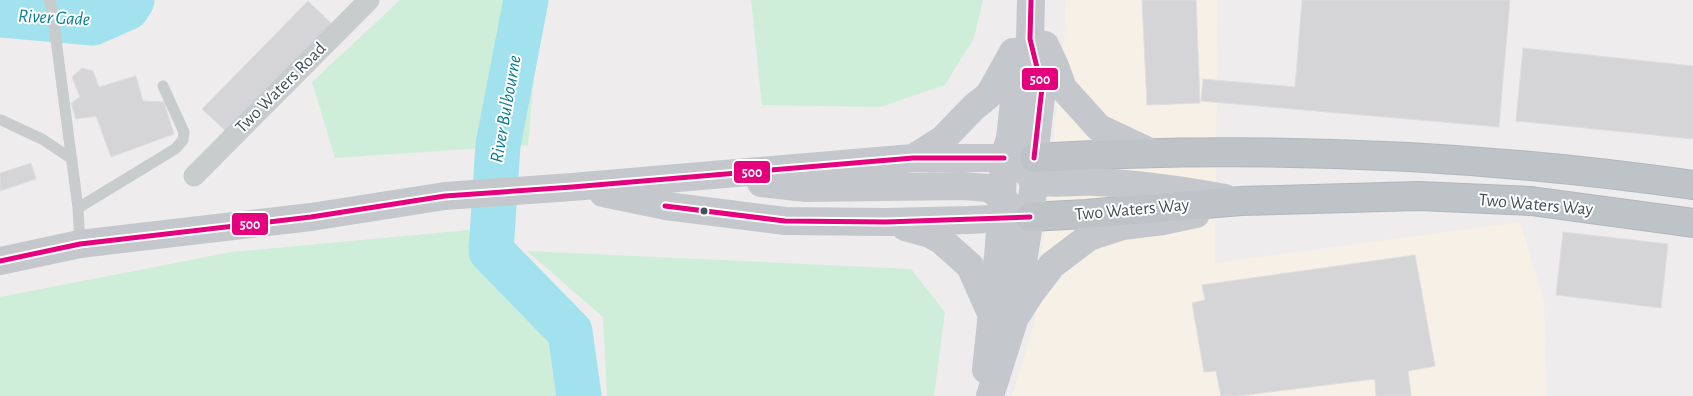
<svg xmlns="http://www.w3.org/2000/svg" width="1693" height="396" viewBox="0 0 1693 396" font-family="'Alegreya Sans',sans-serif">
<style>
.commercial{fill:#f6f0e6}
.green{fill:#cfeed9}
.lines{fill:none;stroke-linecap:round;stroke-linejoin:round}
.river{stroke:#a2e2ee;stroke-width:45}
.building{fill:#d5d4d7;stroke:#dfdedf}
.trunk-casing{stroke:#b1b7bc;stroke-width:30}
.service{stroke:#c8cccd;stroke-width:11}
.minor{stroke:#c8cccd;stroke-width:21}
.primary{stroke:#c4c8cc;stroke-width:28}
.trunk{stroke:#bec3c8;stroke-width:28}
.bus-1-casing{stroke:#fff;stroke-width:9}
.bus-1{stroke:#e5007d;stroke-width:5}
.bus-dot{fill:#43505a;stroke:#fff;stroke-width:2}
.labels{text-anchor:middle;dominant-baseline:central;stroke-width:4;stroke-linejoin:round;paint-order:stroke}
.street-label{font-size:18px;fill:#43505a;stroke:#fff}
.water-label{font-size:19px;font-style:italic;fill:#087e93;stroke:#fff}
.line-badge{stroke:#fff;stroke-width:2}
.badge-label{font-size:14px;text-anchor:middle;font-weight:bold;fill:#fff}
</style>
<rect width="100%" height="100%" fill="#eeecec"/>
<path class="commercial" d="M1066,0H1218L1215,263L1520,222L1544,301L1547,396H1012L1034,325L1065,30Z"/>
<path class="green" d="M400,0H543L538,26L528,145L335,158L312,82Z
M751,0H983L974,38L945,85L880,107L762,105Z
M469,230L487,247L508,241L591,321L599,396H0V297L232,252Z
M527,251L911,269L945,312L934,396H607L603,317Z"/>
<g class="lines">
<path class="river" d="M526,0L498,145L491,251L570,332L579,396
M0,15L93,23L127,8L132,0"/>
</g>
<path class="building" d="M1142,0H1196L1200,103L1147,105Z
M1302,0H1510L1499,127L1201,101L1203,79L1295,87Z
M308,1L332,24L229,134L202,109Z
M1523,48L1693,66V139L1516,121Z
M82,68L93,71L99,87L136,76L143,101L164,102L174,134L111,157L96,116L76,119L71,103L80,97L72,77Z
M31,163L36,179L0,191V173Z
M1563,232L1668,244L1661,308L1556,295Z
M1415,255L1435,366L1408,371L1411,396H1376L1375,379L1238,396H1221L1216,371L1204,372L1192,303L1205,300L1202,285Z"/>
<g class="lines">
<defs>
<path id="trunk" d="M1034,158C1254,145 1475,154 1693,185
M1030,217L1086,214L1241,201L1419,196L1531,201L1693,223"/>
</defs>
<use href="#trunk" class="trunk-casing"/>
<path class="service" d="M49,0L52,9L78,208L80,244
M1,120L42,139L72,159
M78,208L175,149L183,140L184,132L163,86"/>
<path class="minor" d="M194,176L369,0"/>
<path class="primary" d="M1045,45L1055,66L1063,88L1099,128L1152,153
M913,158L943,139L974,107L989,95L1013,52
M1023,167L1034,181C1053,185 1075,181 1095,182C1138,184 1182,190 1225,198
M761,183L806,188L963,186L988,188L1002,197L1012,209
M603,193L666,206L785,221L886,222L969,220L1030,217
M905,227L930,234L942,241L970,266L990,311
M0,261L80,244L311,217L445,196L572,187L913,158H1034
M1018,313L1030,294L1052,265L1089,237L1123,226L1163,221L1196,214
M986,370L999,246L1004,158L1010,138L1014,102L1015,79L1030,39
M990,396L1014,320L1030,217L1034,181V158L1042,88L1030,39L1031,0"/>
<use href="#trunk" class="trunk"/>
<defs>
<path id="bus-1" d="M1031,0L1030,39L1042,88L1034,158
M665,206L785,221L886,222L1030,217
M0,261L80,244L311,217L445,196L572,187L913,158H1004"/>
</defs>
<use href="#bus-1" class="bus-1-casing"/>
<use href="#bus-1" class="bus-1"/>
</g>
<circle class="bus-dot" cx="704" cy="211" r="4.5"/>
<g class="labels">
<g class="street-label">
<text transform="translate(281 88) rotate(-45)">Two Waters Road</text>
<text transform="translate(1536 205) rotate(5)">Two Waters Way</text>
<text transform="translate(1132 210) rotate(-5)">Two Waters Way</text>
</g>
<g class="water-label">
<text transform="translate(54 18) rotate(3)">River Gade</text>
<text transform="translate(506 109) rotate(-80)">River Bulbourne</text>
</g>
</g>
<g class="line-badge">
<rect x="1021" y="67" width="38" height="24" rx="5" fill="#e5007d"/>
<rect x="733" y="160" width="38" height="24" rx="5" fill="#e5007d"/>
<rect x="231" y="212" width="38" height="24" rx="5" fill="#e5007d"/>
</g>
<g class="badge-label">
<text x="1040" y="84">500</text>
<text x="752" y="177">500</text>
<text x="250" y="229">500</text>
</g>
</svg>
